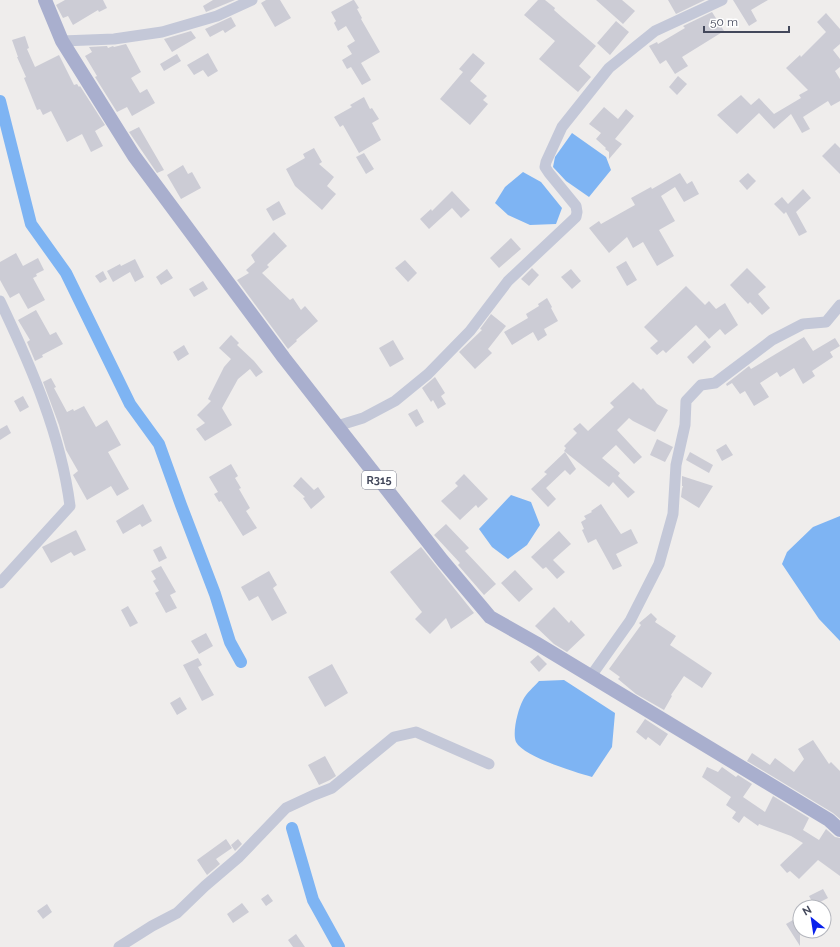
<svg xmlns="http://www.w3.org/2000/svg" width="840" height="947" viewBox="0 0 840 947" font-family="Raleway,sans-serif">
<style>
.water{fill:#7eb4f3}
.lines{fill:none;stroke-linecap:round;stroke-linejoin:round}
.canal{stroke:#7eb4f3;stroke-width:12}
.building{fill:#ccccd5}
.minor{stroke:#c4c8d8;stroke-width:11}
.major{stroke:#a9afce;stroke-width:14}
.labels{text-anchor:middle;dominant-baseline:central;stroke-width:3;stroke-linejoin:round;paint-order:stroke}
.shield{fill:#fff;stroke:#7b7f8c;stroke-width:1}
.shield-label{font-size:11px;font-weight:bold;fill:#43485b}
</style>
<rect width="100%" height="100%" fill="#efedec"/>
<path class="water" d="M572,133L606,157L611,170L589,197L566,181L553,167L555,157Z
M523,172L541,182L562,208L556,224L530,225L508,215L495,203L505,187Z
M511,495L531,502L540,525L527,545L508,559L492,547L479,529Z
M840,516V641L819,619L782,564L787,552L813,527Z
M564,680L615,713L612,747L592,777C575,772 524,757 516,742C512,733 518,709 523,700C526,693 534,687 539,681Z"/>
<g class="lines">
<path class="canal" d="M0,101L31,224L66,273L130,404L159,444L181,505L215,594L230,642L241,662
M292,828L313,900L339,947"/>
</g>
<path class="building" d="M65,0H103L107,8L99,12L98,10L73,25L68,16L63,18L56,5Z
M213,0H235L206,12L203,6Z
M266,0H280L291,18L275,27L261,3Z
M353,0H354L359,8L357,9L362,18L361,19L380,52L361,63L371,80L362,85L351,67L347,69L342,60L352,54L347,46L355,41L346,26L338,31L334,23L336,21L331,12Z
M538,0H545L555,8L554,10L563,18L596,46L579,66L591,77L578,92L539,59L555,41L524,15Z
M596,0H622L635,11L623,24Z
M668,0H705L676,14Z
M733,0H768L751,10L757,21L749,26Z
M712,12L724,31L682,57L688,66L675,74L666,60L660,64L649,46L657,42L658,44L685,28L683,26Z
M826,13L840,29V44L833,50L840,59V67L835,71L840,79V101L831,106L828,101L803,117L810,129L802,133L791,114L774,129L759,113L737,134L717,115L741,95L751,105L759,98L774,114L801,98L799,95L808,90L786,68L800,55L801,57L826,32L817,22Z
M231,17L236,26L225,33L223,30L210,37L205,29Z
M616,21L629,32L610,55L597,43Z
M191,31L196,38L172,52L164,39Z
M25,36L29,48L27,49L35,67L59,55L74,85L77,84L79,87L80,86L105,125L95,131L103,146L91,152L82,134L67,142L51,111L43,115L40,109L37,110L24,78L26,77L17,57H18L12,40Z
M126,44L141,72L131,78L140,93L147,89L155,103L132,116L127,107L117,112L95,77L97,76L85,56L92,52L89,47L107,46L108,48L113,46L114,47Z
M208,53L218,71L208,77L203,70L194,75L187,65Z
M473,53L485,63L470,81L487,96L483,100L488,104L470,125L440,99L463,72L459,69Z
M177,54L181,61L164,71L160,64Z
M678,76L687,84L677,95L669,87Z
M364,97L370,109L372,108L379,119L372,123L381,140L359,153L343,125L340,127L334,117L352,107L350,105Z
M604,107L618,119L626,109L634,116L615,139L622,144L609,159V152L605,149L606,148L596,139L601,133L589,124Z
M139,127L164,170L157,173L129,132Z
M835,143L840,148V174L822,156Z
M314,148L322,162L319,164L334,177L327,186L336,194L322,210L295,186L286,169L305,158L303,154Z
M364,153L374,169L366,174L356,157Z
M183,165L188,174L192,172L201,188L181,199L167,175Z
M680,173L687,184L692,181L699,194L684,202L675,187L661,196L675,221L659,230L674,256L657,266L643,242L633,248L627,237L609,253L589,228L599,221L601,224L635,205L631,198L651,187L652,189Z
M748,173L756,181L747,190L739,181Z
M803,189L811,198L796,212L807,232L799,236L786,212L784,214L774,204L782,197L788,204Z
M452,191L470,210L461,218L452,208L429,229L420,219L431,209L432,211Z
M279,201L286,214L273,221L266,209Z
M274,232L287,246L267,265L269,267L262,273L290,300L293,298L301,310L305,306L318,321L296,340L297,341L288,349L237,280L249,273L246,270L255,262L251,255Z
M511,238L521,249L499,268L490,258Z
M16,253L23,266L38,258L44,270L36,274L37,276L33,278L45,300L28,309L19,293L10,298L0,280V262Z
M135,259L144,277L135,282L130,272L113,282L107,271L120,264L121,266Z
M405,260L417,273L408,282L395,268Z
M626,261L637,280L627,286L616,267Z
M532,268L539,275L529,286L521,279Z
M747,268L766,287L758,294L770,308L762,315L750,302L748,304L730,285Z
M167,269L173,278L161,285L156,277Z
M571,269L581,281L572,289L561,277Z
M103,271L107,279L100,283L95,276Z
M203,281L208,289L194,297L189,289Z
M686,286L705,305L709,301L716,309L725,303L738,325L725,335L720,329L709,339L696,325L666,353L663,350L657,355L650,348L658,341L644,327Z
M547,298L552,307L551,308L558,321L544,329L547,335L538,341L533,332L512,345L504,332L528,318L526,314L539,306L538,304Z
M36,310L50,335L56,332L63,344L42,355L43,357L35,361L27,342L30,340L18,320Z
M491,314L506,326L488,349L492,353L475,369L459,352L482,330L480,329Z
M231,335L239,343L237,345L254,361L263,372L256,377L250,369L238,379L222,408L232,425L205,441L196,429L205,423L197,415L211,401L208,399L224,367L231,359L219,348Z
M804,337L813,351L835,338L840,346L830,352L833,357L812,371L815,376L803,384L794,368L780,377L777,372L760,383L769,397L754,406L745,391L740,394L732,383L727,386L726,384L749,366L751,369Z
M393,340L404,359L390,367L379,348Z
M705,340L711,347L693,364L687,357Z
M184,345L189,354L178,361L173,352Z
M435,377L445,393L441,396L446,404L438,409L433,400L431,402L422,388Z
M51,378L56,387L54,388L67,412L73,409L74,411L84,406L96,427L107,420L121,445L108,452L129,489L117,496L111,486L87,500L73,475L78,471L66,450L59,425L43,382Z
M633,382L641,390L643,388L657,404L668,410L655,432L633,421L629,418L617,430L642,457L634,464L616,445L602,458L620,473L618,476L635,492L628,498L613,482L609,487L564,451L566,448L564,446L577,433L573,429L580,423L588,431L614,407L610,403Z
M23,396L29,407L20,412L14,401Z
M417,409L424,422L416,427L408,414Z
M7,425L11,433L0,440V429Z
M657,439L673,447L665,462L650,455Z
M726,444L733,455L722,461L716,450Z
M565,452L576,469L570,475L565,470L546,488L556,499L548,507L531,489L547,474L544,472Z
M690,452L713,465L709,473L686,460Z
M231,464L238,476L235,478L241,488L239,489L250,508L246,511L257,528L243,536L221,501L219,502L214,494L218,492L209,477Z
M464,474L488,499L478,508L476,505L460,520L441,501L458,486L455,483Z
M682,476L713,486L699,508L681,497L682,489L683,486H682Z
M301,477L314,490L318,487L325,497L311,509L303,498L305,497L293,486Z
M143,504L152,521L142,527L140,524L123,534L116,521Z
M601,504L621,534L631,529L638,543L616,554L622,566L613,570L596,539L588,543L582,530L584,529L581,522L586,519L584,516L592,512L591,511Z
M446,524L469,548L465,551L496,584L484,595L458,565L460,563L434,535Z
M76,530L86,550L74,556L71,552L51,563L42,547Z
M559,531L571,544L553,560L565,572L557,579L546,567L543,569L531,557Z
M161,546L167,558L159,562L153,550Z
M421,547L474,613L451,629L446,618L430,634L415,619L422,612L390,572Z
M161,566L176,592L170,595L177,608L166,613L155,593L159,591L153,581L156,579L151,571Z
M515,570L533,589L519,602L501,583Z
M269,571L277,585L273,588L287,613L272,621L258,596L249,601L241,587Z
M128,606L138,623L130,627L121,610Z
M554,607L569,623L571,620L585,635L567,652L554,644L535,626Z
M651,613L657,619L655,622L676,636L670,645L712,673L702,688L684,676L671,695L672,696L664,710L636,694L618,679L620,677L609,669L641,625L639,623Z
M206,633L213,646L199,654L191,641Z
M538,655L547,664L539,672L530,662Z
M198,658L202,665L198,667L214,695L202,701L183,665Z
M332,664L348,693L325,707L308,677Z
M180,697L187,709L177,715L170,703Z
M645,719L668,734L660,746L648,737L646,740L636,732Z
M813,740L829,764L831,762L840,771V819L833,813L747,761L752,753L770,765L775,758L794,772L804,759L798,749Z
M325,756L336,776L330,780L319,785L308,765Z
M707,767L718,772L722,767L736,777L738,775L752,784L743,797L765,812L773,796L809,818L803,830L819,840L826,829L835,837L840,838V876L818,860L799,879L790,871L787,873L780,865L803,843L791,836L759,824L758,826L744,816L739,823L732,818L736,812L726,805L731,797L702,777Z
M226,839L232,848L216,859L220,864L207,875L197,860Z
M238,839L242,844L235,851L231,845Z
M823,889L828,898L814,905L809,896Z
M268,894L273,901L266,906L261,899Z
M242,903L249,912L233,923L227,914Z
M47,904L52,912L43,919L37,911Z
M800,916V946L786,924Z
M296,934L305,947H293L288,940Z"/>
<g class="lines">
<path class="minor" d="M62,41L114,39L162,32L217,16L252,0
M0,301C31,366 61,435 70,506L0,583
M337,426L363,418L395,401L428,374L470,331L508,281L576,217L577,212L576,206L549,173L545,167L546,162L562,127L609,68L655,31L722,0
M591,676L630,621L659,564L673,514L676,465L685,425L686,401L701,385L715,383L772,340L803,324L826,322L840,305
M119,947L152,926L177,913L205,886L239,857L286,808L314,795L332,788L394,737L416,732L489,764"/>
<path class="major" d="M45,0L62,41L134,156L284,358L442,560L490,617L536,643L829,820L840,830"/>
</g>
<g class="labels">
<rect class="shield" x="362" y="471" width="34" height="18" rx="3"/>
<g class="shield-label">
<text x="379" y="480">R315</text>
</g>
</g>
<g transform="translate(812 919) rotate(330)"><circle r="19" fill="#ffffff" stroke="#b4b6bd"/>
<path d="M0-3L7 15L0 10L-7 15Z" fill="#0921ec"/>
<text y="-6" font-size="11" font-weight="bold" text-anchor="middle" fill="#43485b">N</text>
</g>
<path d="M704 26v6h85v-6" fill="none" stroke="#43485b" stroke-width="2"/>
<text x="710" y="26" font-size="12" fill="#43485b" stroke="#ffffff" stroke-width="3" paint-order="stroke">50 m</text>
</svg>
